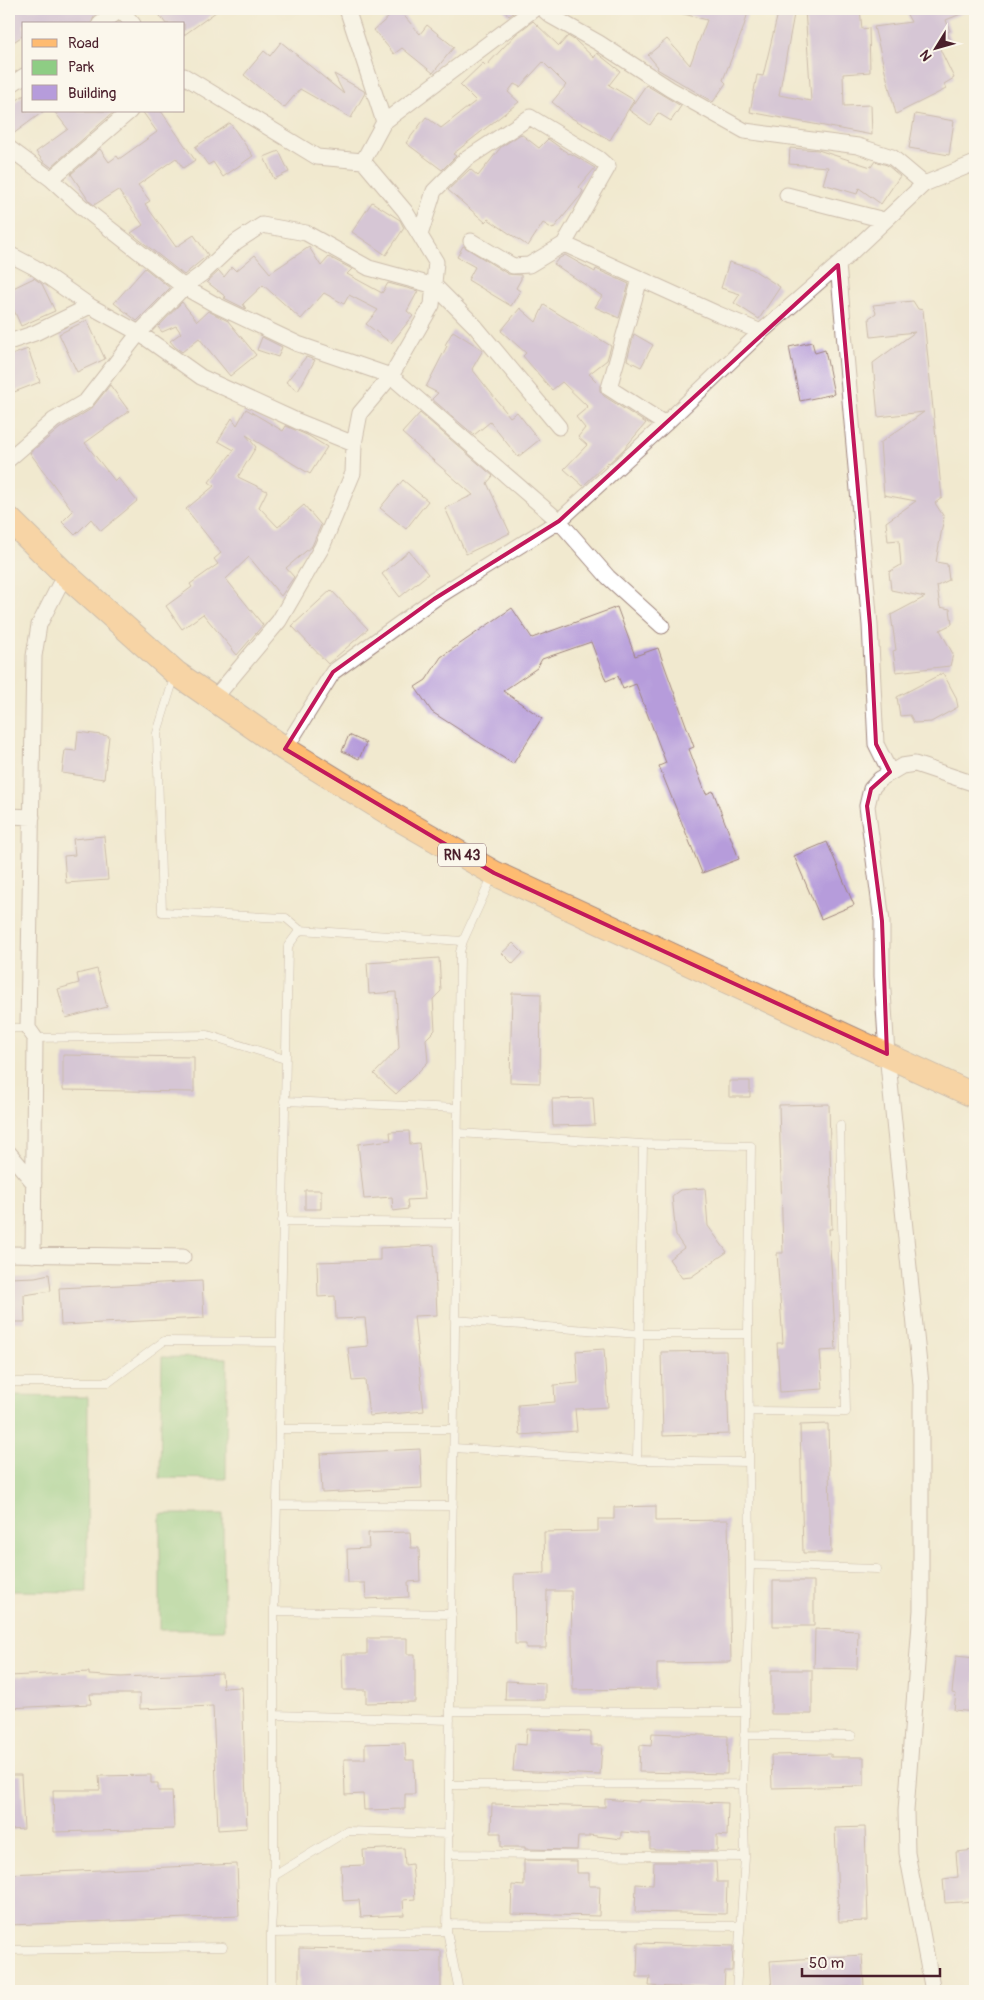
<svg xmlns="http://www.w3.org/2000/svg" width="984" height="2000" viewBox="0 0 984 2000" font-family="Pangolin,sans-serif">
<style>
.green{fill:#8ecd84;stroke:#6c7658}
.building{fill:#b69cdb}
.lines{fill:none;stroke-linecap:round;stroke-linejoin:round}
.lane-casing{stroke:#9e847d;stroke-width:9}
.street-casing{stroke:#9e847d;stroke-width:17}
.primary-casing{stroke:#9e847d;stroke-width:26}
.lane{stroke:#fff;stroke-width:8}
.street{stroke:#fff;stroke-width:15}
.primary{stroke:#febb71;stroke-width:24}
.marked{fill:none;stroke:#c2185b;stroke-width:4;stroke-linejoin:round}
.labels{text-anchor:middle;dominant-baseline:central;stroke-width:4.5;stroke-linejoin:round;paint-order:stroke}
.shield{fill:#fbf7ec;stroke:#7f6065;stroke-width:1}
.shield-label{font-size:14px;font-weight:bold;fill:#4a1f2b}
</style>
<rect width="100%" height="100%" fill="#fbf7ec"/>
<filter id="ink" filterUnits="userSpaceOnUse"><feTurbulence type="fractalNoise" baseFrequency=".02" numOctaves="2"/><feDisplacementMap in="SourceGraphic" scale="10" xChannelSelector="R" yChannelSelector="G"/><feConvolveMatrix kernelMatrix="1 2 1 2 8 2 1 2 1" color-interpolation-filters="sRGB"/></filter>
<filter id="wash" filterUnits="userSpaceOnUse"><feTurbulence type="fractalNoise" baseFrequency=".0096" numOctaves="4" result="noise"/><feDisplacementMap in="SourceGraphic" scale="20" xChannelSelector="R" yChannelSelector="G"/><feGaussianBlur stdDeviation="1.12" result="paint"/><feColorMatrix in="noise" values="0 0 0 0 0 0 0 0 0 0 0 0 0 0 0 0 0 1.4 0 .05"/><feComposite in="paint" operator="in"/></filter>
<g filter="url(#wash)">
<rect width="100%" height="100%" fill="#f1e9cf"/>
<path class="green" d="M162,1357L227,1358L226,1479L160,1478Z
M9,1396L88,1397L87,1592L9,1591Z
M160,1514H223L224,1630H160Z"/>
<g id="blocks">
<path class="building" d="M9,9H106L94,17L91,24H24V35L9,45Z
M155,9H220L184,35V24H166Z
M398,9L420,34L427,25L454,47L433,73L402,48L394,54L374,30Z
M503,9H519L509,16Z
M681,9H749L743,29L723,80L726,83L713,102L657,69L658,67L648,55L667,39L690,65L707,20L680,13Z
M779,9H795L779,95L811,101L805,9H860L862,29L869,28L870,72L843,74L844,106L871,105L872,135L750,112L757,75L763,76Z
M904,9H973L946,20L950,31L947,32L951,42L939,47L954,78L944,84L946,89L896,114L874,27L911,22Z
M533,21L559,46L568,36L576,41L594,58L597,53L620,71L609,85L634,100L610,140L570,117L552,102L566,85L543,62L520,87L514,84L508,92L519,102L453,154L456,156L442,170L406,143L426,117L441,128L476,101L460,85L483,63L486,66L516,34Z
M281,42L344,94L334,74L364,91L365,93L351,118L300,89L284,108L244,75L264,51L270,56Z
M646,85L681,106L671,121L658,113L650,125L629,110Z
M24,95V111H44L9,137V106Z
M54,111H115L51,167L43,161L36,152L68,129Z
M142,111H161L195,160L183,168L176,158L138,185L150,201L145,204L176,247L194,235L208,255L184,275L131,233L143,225L118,190L94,205L89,201L71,174L100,149L109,162L117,156L119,159L157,132Z
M915,114L954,121L949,155L909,148Z
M230,123L253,156L223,177L213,162L208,165L195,147Z
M521,134L539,148L548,139L569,154L570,153L595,168L579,187L583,191L581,195L553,229L543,223L528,246L488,219L485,222L448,190L470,169L478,176L501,147Z
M790,148L818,150L871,167L875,161L887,165L900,176L881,204L859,188L857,194L823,184L828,167L789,164Z
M279,151L289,172L274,179L264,157Z
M372,202L400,220L404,228L386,255L352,232Z
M463,246L508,274L521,275V279L516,288L520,291L511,306L468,280L475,267L457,257Z
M309,247L321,266L329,257L352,269L347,274L382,293L388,283L418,291L407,311L413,316L391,343L366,324L378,310L349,295L344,304L324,293L301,319L263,285L243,304L246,309L224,298L226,297L207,282L219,271L224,277L232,267L236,271L255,255L270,273Z
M565,255L595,272L596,269L629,284L619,318L595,307L602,296L554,264L558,259Z
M729,262L752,269L780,287L759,319L734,303L740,294L721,288Z
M145,268L170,288L137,321L114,303Z
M34,278L42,284L55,311L21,326L9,299V290Z
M913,301L918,309L923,310L942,498L935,503L944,517L936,562L947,564L949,580L937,586L940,607L950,609L952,624L940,630L953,654L950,666L896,672L893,651L896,650L891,615L925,597L891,590L889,572L901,565L899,540L888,541L886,522L916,501L884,495L880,443L924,412L878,417L873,363L915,332L871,337L869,318L876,313L873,305Z
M182,302L197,321L208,311L228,321L256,355L230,376L199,338L182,352L175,347L170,341L181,333L176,326L162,332L158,327Z
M544,305L611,346L607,360L589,374L600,385V391L604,396L646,423L624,449L609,463L608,462L583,486L564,469L587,445L578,437L585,428L576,417L588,407L562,382L552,390L523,356L526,353L501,331L520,308L536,322Z
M87,320L105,359L77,372L59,334Z
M453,331L483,350L472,369L510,417L517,412L539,440L518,457L490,422L474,435L432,399L438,393L426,387L447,346L445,345Z
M634,334L653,345L641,367L627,360Z
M262,337L282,347L278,357L257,350Z
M812,342L815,353L825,350L834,394L800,401L789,347Z
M28,349L40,382L9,394V356Z
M306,357L315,360L298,391L286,382Z
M110,385L129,411L85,443L115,481L118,478L137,501L101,531L91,519L75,535L62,522L73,511L30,453L60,428L91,409Z
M246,409L283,431L286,426L309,436L327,447L310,474L246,435L256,447L238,477L267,491L259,507L278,527L304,505L321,525L312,546L286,568L294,577L281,596L249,557L226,579L263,625L237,655L203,614L182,629L166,606L192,587L190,584L218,564L214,559L221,553L186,509L214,486L209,482L234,450L218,441L232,418L237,425Z
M420,413L493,476L487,483L510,533L466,554L445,508L473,495L402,433Z
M403,480L428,501L406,529L380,508Z
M409,551L428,574L400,597L382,574Z
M331,590L368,629L328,664L292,626Z
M617,607L635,656L658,648L694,747L689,749L706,794L713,791L739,859L702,873L659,766L666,763L636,684L623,689L618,676L606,681L591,642L542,659L537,668L503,691L542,718L513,764L432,712L415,687L426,680L441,657L512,608L532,638Z
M943,673L956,697L958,707L931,722L914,723L910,715L900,716L897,697Z
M78,732L109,736L104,779L62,773L65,750L76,751Z
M349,735L366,743L359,759L342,751Z
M104,836L108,880L66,883L64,856L75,855L73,839Z
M827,842L854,905L821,919L794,856Z
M513,943L523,953L513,964L502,953Z
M439,958L441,991L433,999L435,1030L426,1039L428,1062L396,1094L374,1074L399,1048L396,992L369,994L367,963Z
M97,969L107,1007L66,1018L58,989L79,983L77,974Z
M512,993L541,994L540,1083L510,1082Z
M63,1055L194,1057V1092L63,1090Z
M729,1081H750V1097H729Z
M593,1098L595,1125L553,1126L552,1099Z
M829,1104L832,1229H829L836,1350L820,1351L823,1389L780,1392L777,1343H783L777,1253H783L779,1105Z
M409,1131L410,1144L419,1143L425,1199L407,1200L408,1209L393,1211L392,1197L364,1199L358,1144L391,1140L390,1132Z
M705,1188L708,1226L727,1252L691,1277L682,1278L669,1259L684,1248L676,1236L672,1196L680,1190Z
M305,1190H321V1209H305Z
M434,1245L437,1315L414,1316L424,1411L369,1416L365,1380L352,1381L348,1348L368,1346L365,1318L336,1319L335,1296L318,1297L317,1262L380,1260V1248Z
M49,1274L51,1291L24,1295L25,1322H9V1278L35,1277Z
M202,1281L204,1318L61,1325L59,1288Z
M604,1349L608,1407L575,1409L577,1431L520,1435L518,1405L555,1402L554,1385L578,1383L576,1351Z
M726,1351L729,1434L663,1436L661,1352Z
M828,1424L831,1553H803L800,1425Z
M420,1449L422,1488L322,1493L320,1454Z
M656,1506V1521L728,1520L731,1662L657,1663V1689L573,1690L571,1591H547L546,1648H526V1644H515L514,1574L545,1573L544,1532L598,1531V1519H614V1507Z
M410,1532L411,1548H419L420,1581L408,1582L409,1597L366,1599L365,1583H348L347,1549L369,1548L368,1533Z
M773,1581H814V1626H773Z
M815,1629L858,1631L857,1669L814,1668Z
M367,1638H407V1654H415V1702L366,1703V1690H343L342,1654H367Z
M956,1656L975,1658V1712L954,1710L956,1694L952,1693Z
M771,1670H812V1714H771Z
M89,1672V1675L121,1677L222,1673L223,1688L242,1687L247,1828L218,1830L213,1706L140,1709V1694H90L91,1704L9,1708V1676Z
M506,1681L545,1683V1700H505Z
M527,1729L591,1732V1745H602L600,1775L513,1771L515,1744L526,1745Z
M652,1733L728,1736L727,1774L639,1772L640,1745L651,1746Z
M405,1743L406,1760H414L415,1794H405V1809L364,1810L363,1794L345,1795L344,1759H365V1744Z
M831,1754V1757H864V1786L772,1788L771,1755Z
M9,1775H21L24,1829L9,1830Z
M151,1775V1783H158V1791H172L174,1829L54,1832L53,1790H100L99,1776Z
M605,1799L639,1802V1800L728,1803L727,1836L717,1835V1851L654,1850V1849H650V1834L621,1832V1839L589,1835V1837H578L577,1850L525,1849V1847H501V1833H491L492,1804L605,1807Z
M865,1827L868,1921L839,1922L835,1828Z
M404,1848L405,1865L412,1864L415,1899L403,1900L404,1915L361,1917L359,1900L343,1901L341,1866L364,1865L363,1850Z
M975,1850V1901L945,1903L943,1879L958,1877L956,1852Z
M524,1860L577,1861V1873H589V1886H600L599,1916L511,1914L512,1885L524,1886Z
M654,1862H716L717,1882H727L726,1914L635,1912L636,1884L653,1885Z
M237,1864L239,1916L9,1925V1874Z
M638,1943L733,1946L732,1971H725L724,1989L649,1986L650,1977H637Z
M299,1948L441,1951V1991H299Z
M862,1955L864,1986L772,1991L770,1961Z"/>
</g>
</g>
<g filter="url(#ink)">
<use href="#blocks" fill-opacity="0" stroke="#9e847d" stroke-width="1"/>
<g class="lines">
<defs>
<path id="lane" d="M175,675L157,733L162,912L286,918L300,930
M9,1028H28
M35,1038L208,1035L285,1059
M284,1101L458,1108
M458,1133L643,1144L751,1146L748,1334L750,1565L743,1784L745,1857L736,1991
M282,1221L456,1223
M455,1320L639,1334H748
M9,1382H109L164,1341L281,1342
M749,1411L846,1412L840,1125
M279,1429H454
M454,1448L637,1460L748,1462
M637,1460L643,1144
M277,1505L453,1506
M750,1565L877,1569
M274,1611L452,1614
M450,1711L745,1712
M274,1715L450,1720
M744,1735L852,1736
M449,1785L743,1784
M448,1854L745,1857
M274,1876L347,1831L449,1834
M447,1924L740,1926
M271,1933L447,1931
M9,1950L223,1947
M271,1991V1933L274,1876V1611L279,1429L288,946L300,930L463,941
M459,1991L447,1931L460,952L463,941L493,875"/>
<path id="street" d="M120,9L133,24
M100,24L122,9
M184,76L317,157L363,161
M9,86L24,76
M384,122L534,9
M9,148L51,179L82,207L184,287L216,305L298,344L391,376L559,521L608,577L662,626
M51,179L130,111
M924,184L975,163
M787,195L884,220
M420,235L434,191L465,160L530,117L599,159L608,167L564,244L529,265L513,266L471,241
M564,244L718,314L761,332
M9,254L34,267L90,306L139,333L201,377L297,421L354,444
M838,265L870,625L876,744L890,772
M640,279L609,388L665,424
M9,342L35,333L90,306
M9,459L54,420L86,401L139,333L184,287L203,273L236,242L262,225L306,233L369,268L435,286L475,326L559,427
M213,700L279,621L322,547L353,473L354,444L360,413L391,376L432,305L436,262L405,211L363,161L384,122L347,9
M285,749L333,672L434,599L559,521L665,424L761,332L838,265L924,184L892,157L858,146L745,131L670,89L599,43L551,16L543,9
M9,816L32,817
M9,1153L34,1183
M9,1254L183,1257
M33,1255L35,1038L28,1028L34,656L39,625L65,574
M933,1991L907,1853L906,1811L921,1610V1384L887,1054L882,976V921L867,806L871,789L880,779L902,766L915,764L975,784"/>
<path id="primary" d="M9,519L65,574L176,673L285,749L389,813L494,873L975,1096"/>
</defs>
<use href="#lane" class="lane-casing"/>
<use href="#street" class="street-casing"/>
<use href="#primary" class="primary-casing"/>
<use href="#lane" class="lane"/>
<use href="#street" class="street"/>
<use href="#primary" class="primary"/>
</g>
</g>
<path d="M0 0H984V2000H0ZM838,265L870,625L876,744L890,772L871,789L867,806L882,921L887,1054L494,873L285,749L333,672L434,599L559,521Z" fill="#f1e9cf" fill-opacity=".55" fill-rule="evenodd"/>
<path class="marked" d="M838,265L870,625L876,744L890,772L871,789L867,806L882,921L887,1054L494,873L285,749L333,672L434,599L559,521Z"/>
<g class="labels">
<rect class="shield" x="438" y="843.5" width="48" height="23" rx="4"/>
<g class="shield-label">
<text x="462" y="855">RN 43</text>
</g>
</g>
<rect width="984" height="2000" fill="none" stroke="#fbf7ec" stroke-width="30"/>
<rect x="22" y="22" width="162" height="90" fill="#fbf7ec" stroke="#b4a19f"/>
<rect x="32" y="39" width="25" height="8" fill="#febb71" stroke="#b4a19f"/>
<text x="68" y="48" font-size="15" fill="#4a1f2b">Road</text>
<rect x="32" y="60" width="25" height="15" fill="#8ecd84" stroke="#b4a19f"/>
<text x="68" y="72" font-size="15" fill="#4a1f2b">Park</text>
<rect x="32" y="85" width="25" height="15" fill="#b69cdb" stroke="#b4a19f"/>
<text x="68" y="98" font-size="15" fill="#4a1f2b">Building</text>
<g transform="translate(936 48) rotate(233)" stroke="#fbf7ec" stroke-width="4" paint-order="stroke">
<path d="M0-4L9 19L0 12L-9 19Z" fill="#4a1f2b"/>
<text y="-8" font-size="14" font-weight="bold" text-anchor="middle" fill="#4a1f2b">N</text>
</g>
<path d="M802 1968v8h138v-8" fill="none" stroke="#4a1f2b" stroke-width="2.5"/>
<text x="809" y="1968" font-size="15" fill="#4a1f2b" stroke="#fbf7ec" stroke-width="4" paint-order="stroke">50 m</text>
</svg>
